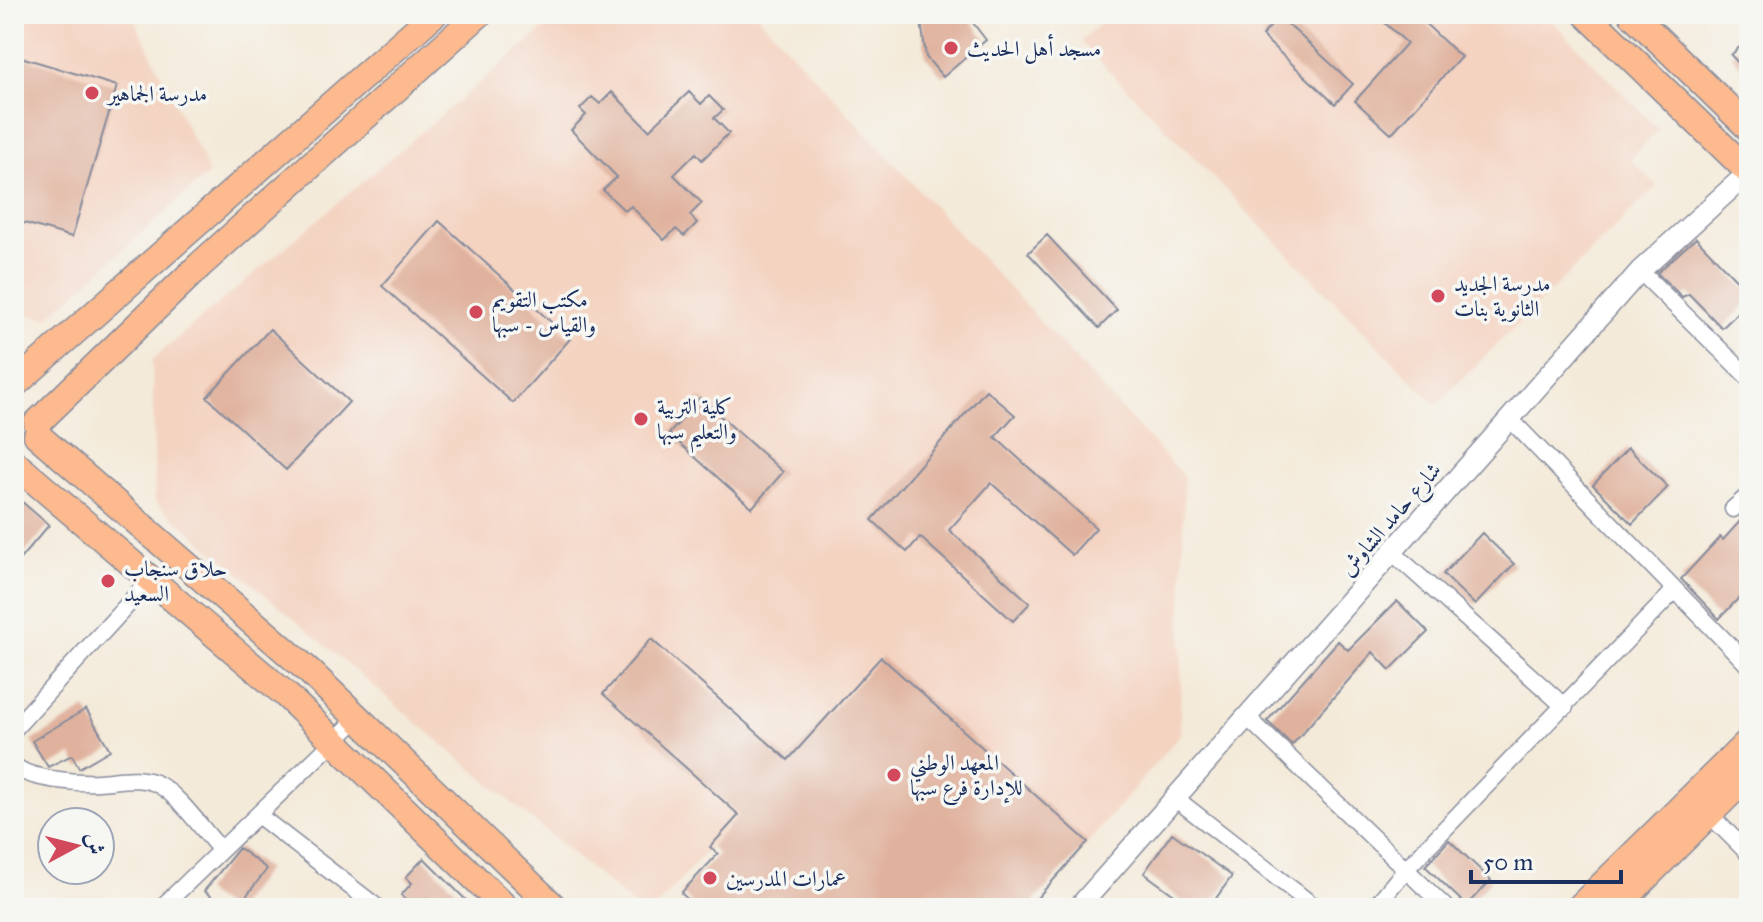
<svg xmlns="http://www.w3.org/2000/svg" width="1763" height="922" viewBox="0 0 1763 922" font-family="'IM FELL Great Primer',Amiri,serif">
<style>
.built{fill:#f4d3c1}
.building{fill:#e0b29e}
.lines{fill:none;stroke-linecap:round;stroke-linejoin:round}
.minor-casing{stroke:#888c9c;stroke-width:19}
.tertiary-casing{stroke:#888c9c;stroke-width:23}
.primary-casing{stroke:#888c9c;stroke-width:29}
.minor{stroke:#fff;stroke-width:16}
.tertiary{stroke:#fff;stroke-width:20}
.primary{stroke:#fcba8e;stroke-width:26}
.poi-dot{fill:#d1495b;stroke:#f6f6f2;stroke-width:3}
.labels{text-anchor:middle;dominant-baseline:central;stroke-width:7;stroke-linejoin:round;paint-order:stroke}
.poi-label{font-size:22px;fill:#1b2f5e;stroke:#f6f6f2;text-anchor:start}
.street-label{font-size:22px;fill:#1b2f5e;stroke:#f6f6f2}
</style>
<rect width="100%" height="100%" fill="#f6f6f2"/>
<filter id="ink" filterUnits="userSpaceOnUse"><feTurbulence type="fractalNoise" baseFrequency=".0125" numOctaves="2"/><feDisplacementMap in="SourceGraphic" scale="16" xChannelSelector="R" yChannelSelector="G"/><feConvolveMatrix kernelMatrix="1 2 1 2 8 2 1 2 1" color-interpolation-filters="sRGB"/></filter>
<filter id="wash" filterUnits="userSpaceOnUse"><feTurbulence type="fractalNoise" baseFrequency=".006" numOctaves="4" result="noise"/><feDisplacementMap in="SourceGraphic" scale="32" xChannelSelector="R" yChannelSelector="G"/><feGaussianBlur stdDeviation="1.8" result="paint"/><feColorMatrix in="noise" values="0 0 0 0 0 0 0 0 0 0 0 0 0 0 0 0 0 1.4 0 .05"/><feComposite in="paint" operator="in"/></filter>
<g filter="url(#wash)">
<rect width="100%" height="100%" fill="#f4ead9"/>
<path class="built" d="M14,14H132L209,173L47,318L14,312Z
M561,14H756L1184,477L1180,735L1088,842L880,657L655,908H637L155,502L152,360Z
M1109,14H1545L1659,130L1630,159L1657,186L1436,405L1081,42Z"/>
<g id="blocks">
<path class="building" d="M920,14H966L986,40L943,77L926,57Z
M1375,14H1415L1461,57L1391,134L1355,101L1407,43Z
M1279,16L1353,84L1335,104L1262,36Z
M1749,38V75L1731,55Z
M14,55L117,86L72,237L14,220Z
M612,92L649,130L689,92L701,104L709,96L723,110L714,118L729,133L702,160L696,153L674,175L702,203L690,215L697,223L684,236L676,229L664,240L631,206L625,211L603,190L617,177L571,130L586,115L580,109L592,97L600,104Z
M439,221L570,339L513,403L382,286Z
M1047,235L1117,310L1099,328L1028,253Z
M1696,238L1749,293V302L1722,328L1689,294L1682,297L1657,273Z
M270,329L349,402L286,470L207,397Z
M986,390L1015,415L995,437L1096,528L1072,555L991,483L949,530L1030,603L1013,621L920,537L907,552L872,520Z
M700,398L783,472L752,508L669,434Z
M1628,448L1668,487L1632,524L1593,485Z
M14,495L49,525L14,566Z
M1749,511V587L1719,619L1681,579L1720,537L1723,540Z
M1482,533L1514,564L1475,605L1443,574Z
M1397,601L1428,632L1390,670L1373,652L1292,745L1267,721L1338,641L1348,650Z
M651,639L788,760L881,657L1088,842L1028,908H697L681,893L718,854L710,847L739,815L603,694Z
M86,709L110,750L79,768L72,755L48,767L32,741Z
M1172,833L1232,876L1209,908H1192L1144,873Z
M1449,840L1491,880L1467,906L1425,866Z
M239,848L267,869L237,908H226L204,891Z
M424,858L474,908H437L427,898L414,908L401,895L412,883L406,877Z"/>
</g>
</g>
<g filter="url(#ink)">
<use href="#blocks" fill-opacity="0" stroke="#888c9c" stroke-width="2"/>
<g class="lines">
<defs>
<path id="minor" d="M1640,271L1749,378
M1510,419L1749,666
M1733,509L1749,495
M1392,552L1565,707
M1247,717L1446,908
M14,729L152,578
M14,765C28,780 78,783 99,782C117,781 137,776 155,783C177,792 204,832 221,850
M1175,798L1316,908
M1705,810L1749,854
M258,815L378,908
M161,908L358,718
M1374,908L1405,870L1675,590"/>
<path id="tertiary" d="M1078,908L1640,271L1749,172"/>
<path id="primary" d="M1586,14L1749,172
M1632,14L1749,128
M14,385L434,14
M37,423L200,265L479,14
M37,435L310,672L555,908
M14,463L285,694L506,908
M1579,908L1749,741
M1615,908L1749,774"/>
</defs>
<use href="#minor" class="minor-casing"/>
<use href="#tertiary" class="tertiary-casing"/>
<use href="#primary" class="primary-casing"/>
<use href="#minor" class="minor"/>
<use href="#tertiary" class="tertiary"/>
<use href="#primary" class="primary"/>
</g>
</g>
<g class="poi-dot">
<circle cx="951" cy="48" r="8"/>
<circle cx="92" cy="93" r="8"/>
<circle cx="1438" cy="296" r="8"/>
<circle cx="476" cy="312" r="8"/>
<circle cx="641" cy="419" r="8"/>
<circle cx="108" cy="581" r="8"/>
<circle cx="894" cy="775" r="8"/>
<circle cx="710" cy="878" r="8"/>
</g>
<g class="labels">
<g class="poi-label">
<text x="967" y="48">مسجد أهل الحديث</text>
<text x="108" y="93">مدرسة الجماهير</text>
<text x="1454" y="283">مدرسة الجديد<tspan x="1454" dy="25">الثانوية بنات</tspan></text>
<text x="492" y="299">مكتب التقويم<tspan x="492" dy="25">والقياس - سبها</tspan></text>
<text x="657" y="406">كلية التربية<tspan x="657" dy="25">والتعليم سبها</tspan></text>
<text x="124" y="568">حلاق سنجاب<tspan x="124" dy="25">السعيد</tspan></text>
<text x="910" y="762">المعهد الوطني<tspan x="910" dy="25">للإدارة فرع سبها</tspan></text>
<text x="726" y="878">عمارات المدرسين</text>
</g>
<g class="street-label">
<text transform="translate(1390 519) rotate(-49)">شارع حامد الشاوش</text>
</g>
</g>
<rect width="1763" height="922" fill="none" stroke="#f6f6f2" stroke-width="48"/>
<g transform="translate(76 846) rotate(83)"><circle r="38" fill="#f6f6f2" stroke="#9ea6b7" stroke-width="2"/>
<path d="M0-6L14 30L0 20L-14 30Z" fill="#d1495b"/>
<text y="-12" font-size="22" font-weight="bold" text-anchor="middle" fill="#1b2f5e">ش</text>
</g>
<path d="M1471 870v12h150v-12" fill="none" stroke="#1b2f5e" stroke-width="4"/>
<text x="1483" y="870" font-size="24" fill="#1b2f5e" stroke="#f6f6f2" stroke-width="6" paint-order="stroke">50 m</text>
</svg>
